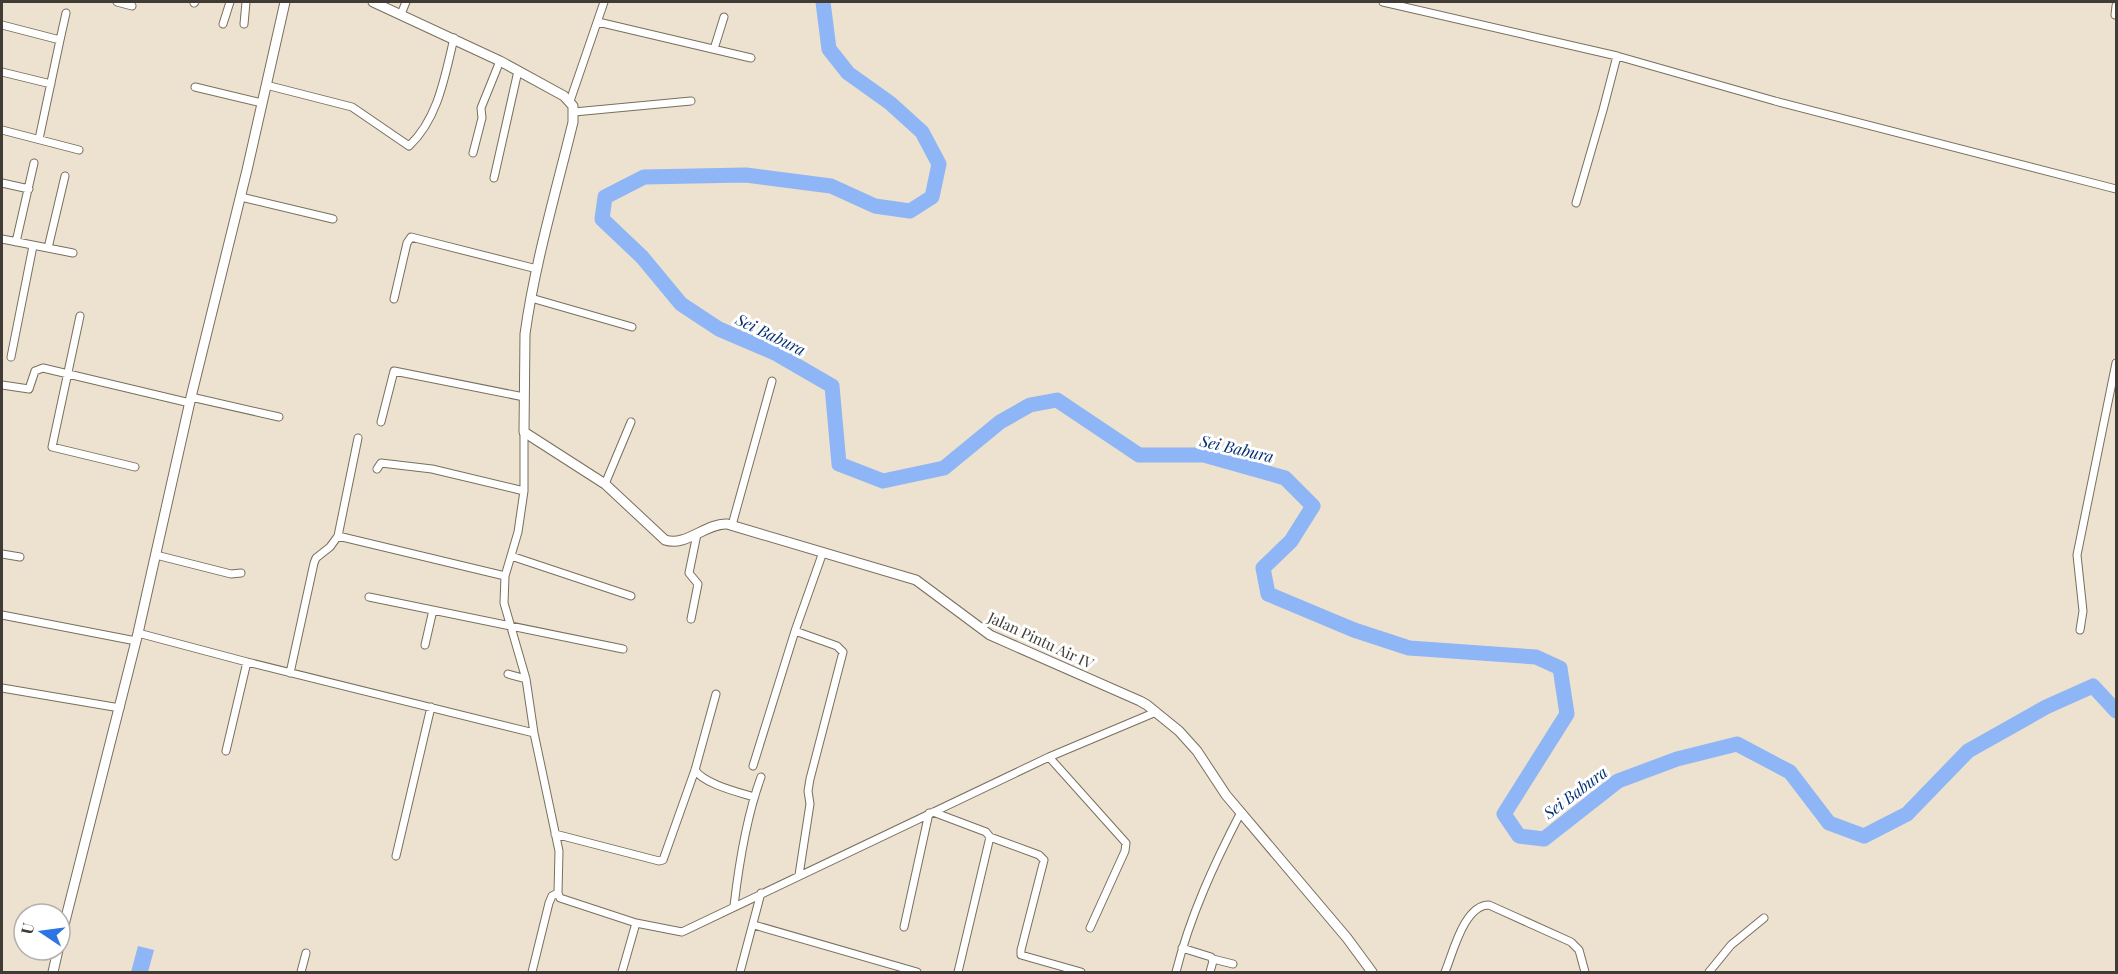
<svg xmlns="http://www.w3.org/2000/svg" width="2118" height="974" viewBox="0 0 2118 974" font-family="'Playfair Display',serif">
<style>
.water{fill:#8eb5f5}
.lines{fill:none;stroke-linecap:round;stroke-linejoin:round}
.river{stroke:#8eb5f5;stroke-width:15}
.street-casing{stroke:#796f5e;stroke-width:9}
.secondary-casing{stroke:#796f5e;stroke-width:11}
.street{stroke:#fff;stroke-width:7}
.secondary{stroke:#fff;stroke-width:9}
.labels{text-anchor:middle;dominant-baseline:central;stroke-width:6;stroke-linejoin:round;paint-order:stroke}
.street-label{font-size:15px;fill:#403b34;stroke:#fff}
.water-label{font-size:16px;font-style:italic;fill:#022f76;stroke:#fff}
</style>
<rect width="100%" height="100%" fill="#ede1cf"/>
<path class="water" d="M138,946L154,950L148,972H131Z"/>
<g class="lines">
<path class="river" d="M823,2L829,49L848,73L890,103L922,132L939,164L932,197L910,211L875,206L831,186L746,175L644,177L605,197L602,219L642,257L681,304L719,329L775,353L832,386L839,464L883,481L944,468L1000,422L1030,405L1057,400L1139,455H1204L1285,478L1313,506L1291,541L1263,568L1268,594L1354,630L1409,648L1536,657L1560,668L1567,714L1504,814L1519,836L1544,839L1618,781L1677,759L1737,744L1790,772L1829,823L1864,836L1907,814L1968,751L2046,707L2093,686L2116,711"/>
<defs>
<path id="street" d="M117,2L132,6
M1383,2L1617,56L1775,101L2116,189
M194,3L195,2
M401,14L406,2
M2115,15L2116,6
M598,22L751,58
M223,24L230,2
M244,24L246,2
M2,25L60,40L39,139
M60,40L66,13
M714,49L724,17
M2,72L51,84
M266,85L352,107L409,146C438,119 445,76 454,38
M195,87L262,103
M570,101L604,2
M574,112L691,101
M2,130L79,150
M473,153L482,118L481,108L500,61
M494,178L518,71
M2,183L29,189
M241,197L333,219
M1576,203L1603,110L1617,56
M2,239L73,253
M16,242L34,163
M48,248L65,176
M531,298L632,327
M394,299L407,243L411,237L537,269
M80,316L52,447L135,467
M11,357L33,246
M2,385L29,389L35,371L43,368L190,403
M191,397L279,417
M381,422L394,371L524,397
M524,432V491L518,532L505,576L504,603L526,679L534,733L559,851L558,893L560,898L636,923L682,932L1049,757L1156,712
M377,469L381,463L432,469L524,491
M605,484L631,422
M732,525L772,381
M338,536L505,576
M2,554L20,557
M156,555L231,574L241,573
M511,556L631,596
M369,597L623,649
M2,615L136,641
M691,619L698,584L689,573L697,534
M2080,630L2083,611L2077,555L2116,363
M795,631L837,646L843,652L810,779L808,791L810,804L799,875
M138,633L247,662L534,733
M425,645L433,610
M290,673L314,563L316,558L330,547L338,536L358,438
M508,674L526,679
M2,688L120,708
M226,751L247,662
M1049,757L1126,843L1125,851L1090,928
M753,766L795,631L823,552
M695,770C704,784 738,792 754,797
M933,812L986,832L990,837L958,972
M555,834L659,861L663,860L695,770L716,694
M990,837L1039,855L1044,860L1021,950V955L1081,972
M396,856L431,707
M734,906C739,863 746,818 761,777
M754,925L917,972
M904,927L929,813
M1182,948L1211,957L1213,961L1210,972
M1213,959L1233,964
M301,972L306,953
M532,972L549,903L552,896L558,893
M622,972L636,923
M740,972L761,893
M1176,972C1190,916 1214,864 1241,812
M1445,972C1453,953 1464,905 1489,905L1571,942L1579,950L1585,972
M1709,972L1731,945L1764,918"/>
<path id="secondary" d="M373,2L500,61L564,96L573,106V122C556,192 535,262 525,334L524,432L605,484L665,540C686,547 706,523 727,524L916,580L990,635L1140,701L1147,705L1179,731L1197,751L1226,795L1347,938L1372,972
M60,941L138,633L191,397L247,170L285,2
M53,972L58,950"/>
</defs>
<use href="#street" class="street-casing"/>
<use href="#secondary" class="secondary-casing"/>
<use href="#street" class="street"/>
<use href="#secondary" class="secondary"/>
</g>
<g class="labels">
<g class="street-label">
<text transform="translate(1041 640) rotate(25)">Jalan Pintu Air IV</text>
</g>
<g class="water-label">
<text transform="translate(771 334) rotate(26)">Sei Babura</text>
<text transform="translate(1237 448) rotate(13)">Sei Babura</text>
<text transform="translate(1575 792) rotate(-37)">Sei Babura</text>
</g>
</g>
<rect width="2118" height="974" fill="none" stroke="#403b34" stroke-width="6"/>
<g transform="translate(42 932) rotate(283)"><circle r="28" fill="#ffffff" stroke="#b3b1ae" stroke-width="1.5"/>
<path d="M0-4.5L10 22L0 15L-10 22Z" fill="#2e75e1"/>
<text y="-9" font-size="16" font-weight="bold" text-anchor="middle" fill="#403b34">U</text>
</g>
</svg>
